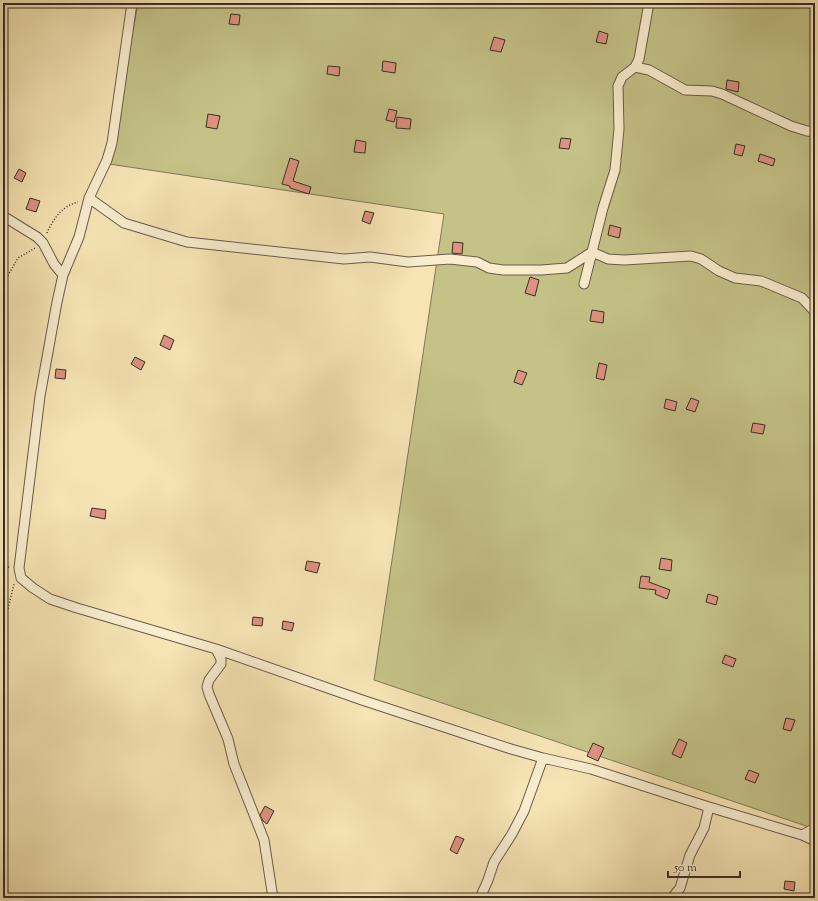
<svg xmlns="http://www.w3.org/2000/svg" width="818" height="901" viewBox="0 0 818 901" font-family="'Sorts Mill Goudy',serif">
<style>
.green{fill:#c4c287;stroke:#807858}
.building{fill:#dd937e;stroke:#3b2d28}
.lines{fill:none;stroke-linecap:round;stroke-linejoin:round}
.street-casing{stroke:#6a5b4b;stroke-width:11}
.path{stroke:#3b2d28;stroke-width:1.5;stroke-dasharray:1 2;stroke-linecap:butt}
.street{stroke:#f9edce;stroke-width:9}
</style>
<rect width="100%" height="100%" fill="#f6e4b4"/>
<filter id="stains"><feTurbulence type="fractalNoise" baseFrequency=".005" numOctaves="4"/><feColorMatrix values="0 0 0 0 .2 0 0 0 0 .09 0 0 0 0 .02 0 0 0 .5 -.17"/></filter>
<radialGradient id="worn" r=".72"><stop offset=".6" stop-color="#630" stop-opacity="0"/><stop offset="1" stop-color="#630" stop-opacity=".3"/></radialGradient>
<path class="green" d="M138,3H815V829L374,680L444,214L109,164Z"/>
<path class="building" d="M231,14L240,15L239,25L229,24Z
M599,31L608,34L606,44L596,42Z
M494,37L505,40L501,52L490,50Z
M383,61L396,63L395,73L382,71Z
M328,66L340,67L339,76L327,74Z
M727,80L739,82L738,92L726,89Z
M389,109L397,111L394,122L386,120Z
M208,114L220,116L217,129L206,127Z
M397,117L411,119L410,129L396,128Z
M561,138L571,139L569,149L559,148Z
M356,140L366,142L365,153L354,152Z
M736,144L745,146L742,156L734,154Z
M760,154L775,159L773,166L758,161Z
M290,158L299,161L293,181L311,187L309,194L290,188V186L282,184Z
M19,169L26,173L22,182L14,178Z
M30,198L40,201L36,212L26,209Z
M365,211L374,213L370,224L362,221Z
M610,225L621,228L619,238L608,235Z
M453,242L463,243L462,254L452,253Z
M530,277L539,280L535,296L525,293Z
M592,310L604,312L603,323L590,321Z
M164,335L174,340L170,350L160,345Z
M135,357L145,362L141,370L131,364Z
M599,363L607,365L604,380L596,378Z
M56,369L66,370L65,379L55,378Z
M518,370L527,373L522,385L514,382Z
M691,398L699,401L695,412L686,409Z
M666,399L677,402L675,411L664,408Z
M753,423L765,425L763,434L751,432Z
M92,508L106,510L105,519L90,516Z
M661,558L672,560L671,571L659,569Z
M307,561L320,563L317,573L305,570Z
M641,576L650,577L649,582L670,590L667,599L655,594L656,590L639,588Z
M708,594L718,597L716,605L706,602Z
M253,617L263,618L262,626L252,625Z
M283,621L294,623L292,631L282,629Z
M725,655L736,659L733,667L722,663Z
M786,718L795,720L791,731L783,729Z
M679,739L687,743L681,758L672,754Z
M593,743L604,748L598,761L587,756Z
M749,770L759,774L755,783L745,779Z
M265,806L274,811L267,824L263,821L260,815Z
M456,836L464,839L457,854L450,850Z
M785,881L795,882L794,891L784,889Z"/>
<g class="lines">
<defs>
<path id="street" d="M132,3L112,143L107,160L89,198L79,237L63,275L57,302L40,396L19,568L21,578L33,588L50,599L77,608L216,649L362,700L511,749L543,758L591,769L709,807L802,835L815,841
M635,67L649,70L685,90L712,91L722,94L791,126L807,131L815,132
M89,198L124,223L187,242L344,259L370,257L408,262L450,259L477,262L489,268L503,270H541L567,268L592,252L608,259L624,260L691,256L701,259L719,271L735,278L761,281L802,298L815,312
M3,216L37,237L43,243L54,264L63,275
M584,284L603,208L615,170L619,129L618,86L622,77L635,67L639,59L649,3
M216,649L221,659V664L209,680L207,687L209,694L228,739L234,764L264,840L273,898
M802,835L815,828
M480,898L488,880L494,862L512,834L524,811L543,758
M672,898L680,888L690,855L704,828L709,807"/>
</defs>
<use href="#street" class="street-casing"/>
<path class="path" d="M47,233C53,219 62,206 78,202
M3,293L7,277L18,258L35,248
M3,564L10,568
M3,629L14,584"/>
<use href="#street" class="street"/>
</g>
<rect width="818" height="901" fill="none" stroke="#f6e4b4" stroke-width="16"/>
<rect x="4" y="4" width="810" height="893" fill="none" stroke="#3b2d28" stroke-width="2"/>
<rect x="8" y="8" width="802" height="885" fill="none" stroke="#3b2d28"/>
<path d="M668 871v6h72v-6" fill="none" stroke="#3b2d28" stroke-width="2"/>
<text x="674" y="871" font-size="12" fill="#3b2d28" stroke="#f9edce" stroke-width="3" paint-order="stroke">50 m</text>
<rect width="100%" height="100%" filter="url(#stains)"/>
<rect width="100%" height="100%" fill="url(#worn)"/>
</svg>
